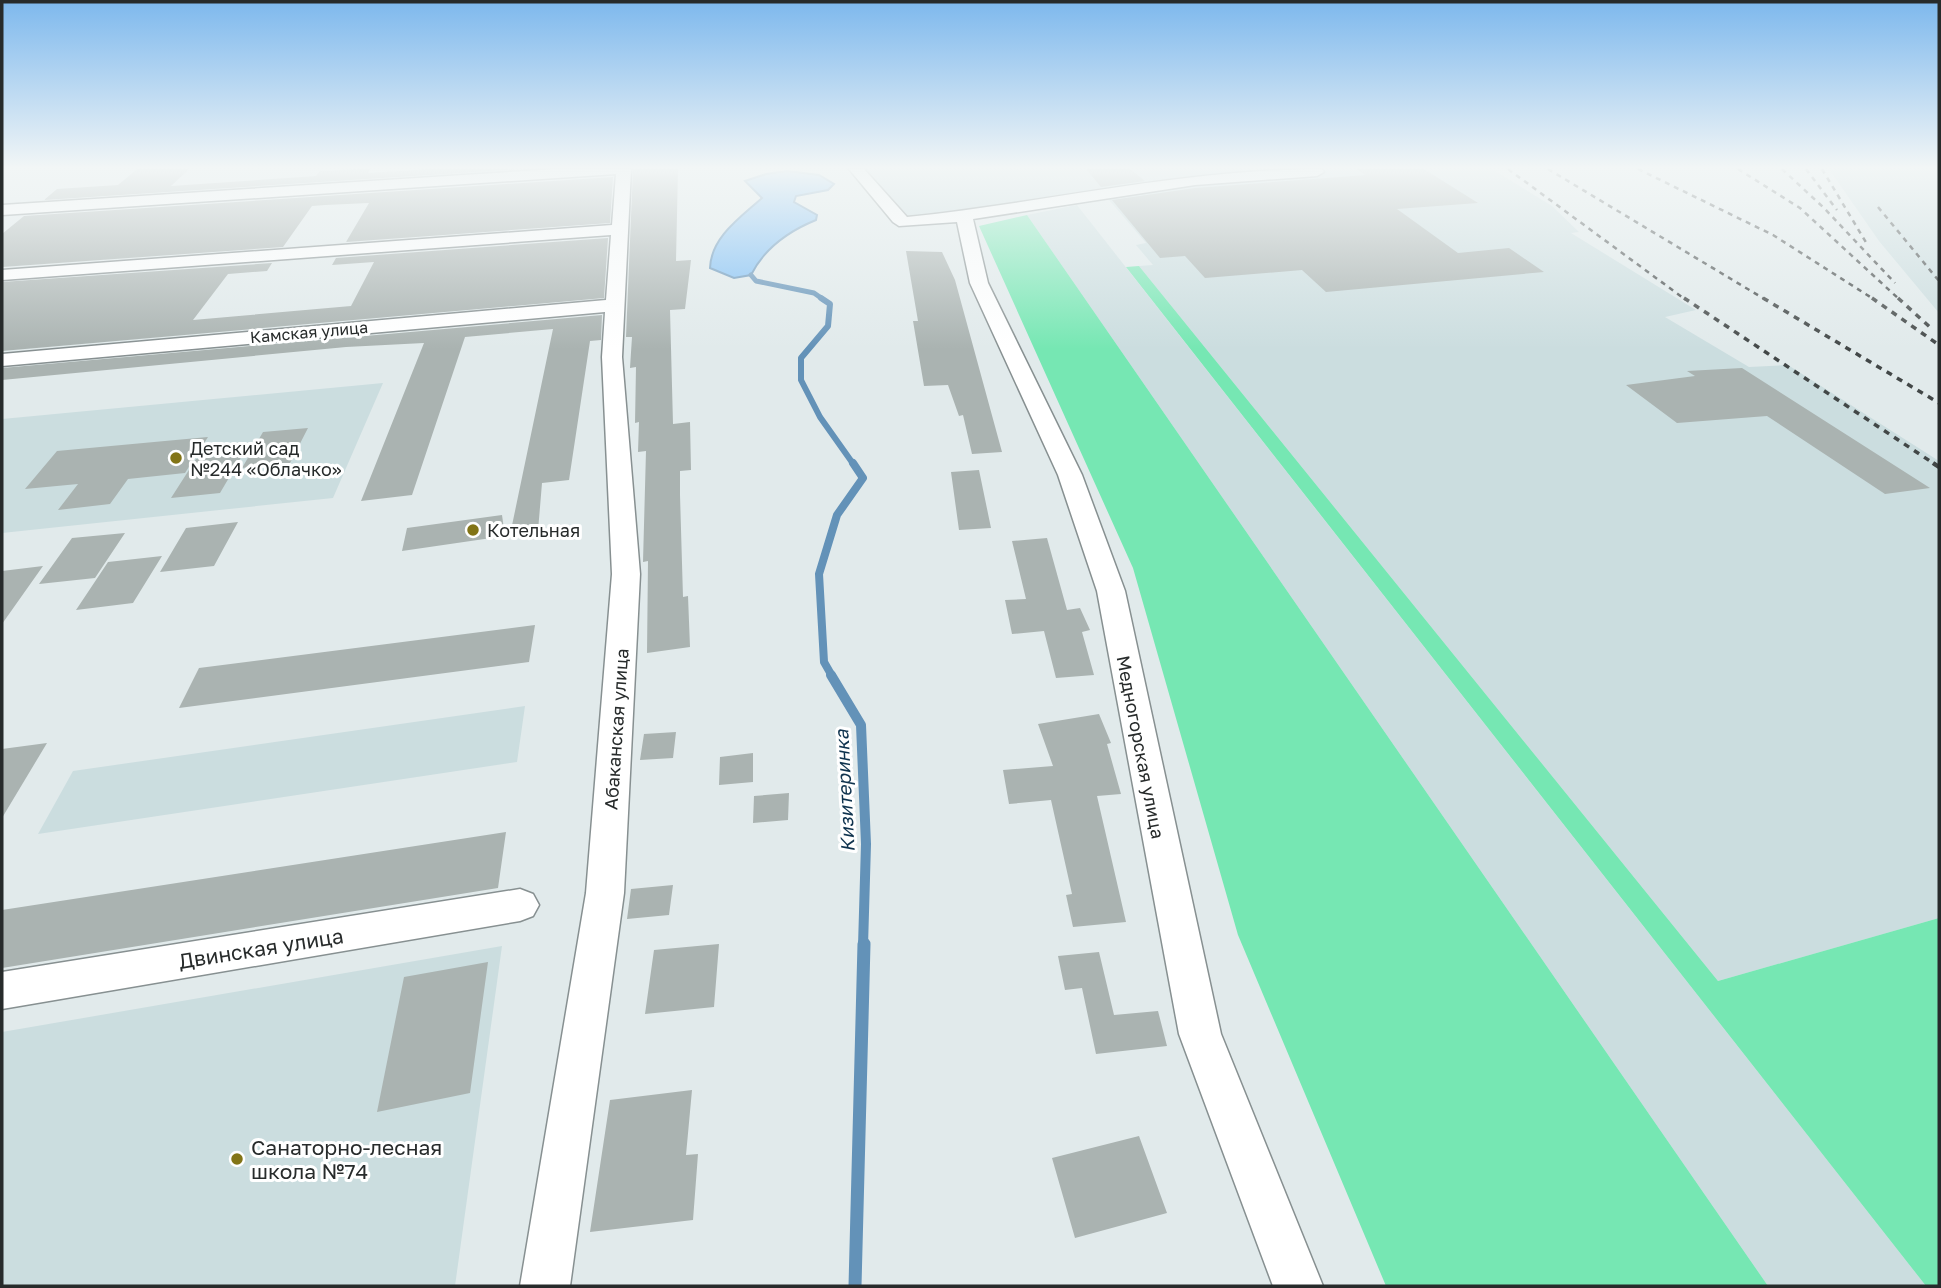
<svg xmlns="http://www.w3.org/2000/svg" width="1941" height="1288" viewBox="0 0 1941 1288" font-family="'Golos Text',sans-serif">
<style>
.built{fill:#cbdddf}
.green{fill:#76e7b3}
.water{fill:#7dbef5;stroke:#6392b8;stroke-width:2}
.lines{fill:none;stroke-linecap:round;stroke-linejoin:round}
.stream-far4{stroke:#6392b8;stroke-width:5}
.stream-far3{stroke:#6392b8;stroke-width:6}
.stream-far2{stroke:#6392b8;stroke-width:8}
.stream-far1{stroke:#6392b8;stroke-width:10}
.stream{stroke:#6392b8;stroke-width:13}
.building{fill:#aab3b1}
.minor-casing{stroke:#879091;stroke-width:3}
.minor{fill:#fff;fill-rule:evenodd}
.rail-far2{stroke:#424747;stroke-width:2.5;stroke-dasharray:5 5;stroke-linecap:butt}
.rail-far1{stroke:#424747;stroke-width:3.5;stroke-dasharray:6 6;stroke-linecap:butt}
.rail{stroke:#424747;stroke-width:4.5;stroke-dasharray:8 8;stroke-linecap:butt}
.poi-dot{fill:#827416;stroke:#fff;stroke-width:2.5}
.labels{text-anchor:middle;dominant-baseline:central;stroke-width:6;stroke-linejoin:round;paint-order:stroke}
.far-street-label{font-size:16px;fill:#272b2b;stroke:#fff}
.poi-label{font-size:18px;fill:#272b2b;stroke:#fff;text-anchor:start}
.street-label{font-size:18px;fill:#272b2b;stroke:#fff}
.water-label{font-size:19px;font-style:italic;fill:#0f334e;stroke:#fff}
.near-street-label{font-size:21px;fill:#272b2b;stroke:#fff}
.near-poi-label{font-size:21px;fill:#272b2b;stroke:#fff;text-anchor:start}
</style>
<rect width="100%" height="100%" fill="#e1eaeb"/>
<path class="built" d="M860,169H1492L1552,206L1579,232L1571,233L1696,310L1665,317L1749,367L1788,365L1939,461V918L1718,981L1139,266L1153,265L1136,245L1146,243L1103,193L919,224L896,216Z
M1829,169H1939V313L1879,241Z
M1077,205L1926,1286H1768L1027,215Z
M383,383L333,498L2,533V419Z
M525,706L517,762L38,834L73,771Z
M502,946L455,1286H2V1032Z"/>
<path class="green" d="M1027,215L1768,1286H1386L1238,935L1133,568L979,226Z
M1139,266L1718,981L1939,918V1286H1926L1126,267Z"/>
<path class="water" d="M787,171L819,175L834,184L828,190L796,196L794,202L817,215L816,220C789,231 764,249 751,275L734,278L710,268C711,237 741,217 762,198L745,181L766,174Z"/>
<g class="lines">
<path class="stream-far4" d="M751,275L756,281L814,293L824,300"/>
<path class="stream-far3" d="M821,298L830,304L828,326L801,358V380L820,417L854,465"/>
<path class="stream-far2" d="M832,676L824,662L819,574L837,515L863,478L853,463"/>
<path class="stream-far1" d="M831,675L861,725L866,844L863,946"/>
<path class="stream" d="M855,1286L864,944"/>
</g>
<path class="building" d="M137,169H189L171,186L316,176L320,171L359,169H370L368,173L428,169H520L44,200L57,189L118,185Z
M633,169H678L676,261L691,260L685,309L670,310L673,424L690,422L691,470L680,471V495L683,597L688,596L690,647L647,653L648,561L643,562L646,451L638,452L639,422L635,423L636,367L630,368L632,337H626Z
M1086,169H1130L1145,181L1101,187Z
M1356,169H1424L1478,203L1397,209L1458,253L1509,248L1544,272L1326,292L1302,270L1205,278L1185,256L1160,258L1112,200L1195,188L1366,175Z
M613,177L610,223L346,242L369,203L325,205L312,206L283,247L2,267V234L24,216Z
M608,238L604,298L2,351V282L272,263L267,271L228,274L193,320L351,306L374,262L332,265L336,258Z
M906,251L942,252L955,280L1002,452L972,454L963,415L959,416L948,385L924,386L913,321H918Z
M602,315L601,340L590,341L569,480L542,483L538,531L510,535L553,329L465,337L412,495L361,501L424,343L346,347L2,380V368Z
M1742,368L1930,488L1885,494L1767,416L1677,423L1626,385L1695,376L1687,371Z
M308,428L290,463L242,468L263,432Z
M208,437L185,473L128,479L110,504L58,510L78,484L25,489L57,451Z
M243,454L220,493L171,498L196,459Z
M979,470L991,528L959,530L951,472Z
M502,515L505,536L402,551L407,528Z
M238,522L214,566L160,572L186,528Z
M125,533L95,578L39,584L72,538Z
M1047,538L1067,610L1080,608L1090,630L1082,632L1094,675L1056,678L1044,631L1012,634L1005,600L1026,599L1012,541Z
M162,556L133,603L76,610L108,562Z
M43,566L2,624V571Z
M535,625L529,662L179,708L199,668Z
M1099,714L1111,743L1107,744L1121,794L1097,796L1126,922L1073,927L1066,895L1072,894L1051,800L1009,804L1003,770L1053,766L1038,724Z
M676,732L673,758L640,760L644,734Z
M47,743L2,818V749Z
M753,753V782L719,785L720,757Z
M789,793L788,820L753,823L754,796Z
M506,832L498,888L2,968V910Z
M673,885L669,915L627,919L631,889Z
M719,944L714,1007L645,1014L654,950Z
M1099,952L1114,1015L1158,1011L1167,1046L1096,1054L1082,988L1065,990L1058,956Z
M488,962L470,1093L377,1112L404,977Z
M692,1090L686,1155L698,1154L693,1220L590,1232L610,1100Z
M1139,1136L1167,1213L1075,1238L1052,1158Z"/>
<g class="lines">
<defs>
<path id="minor" d="M556,169H631L622,357L640,574L624,893L570,1286H520L586,893L612,574L602,357L605,312L2,366V354L606,300L611,235L2,280V270L612,225L616,174L2,215V205Z
M849,169H864L907,217C1046,203 1182,169 1322,169L1324,172L1317,176L1195,185L973,219L988,283L1082,475L1125,591L1221,1034L1323,1286H1273L1179,1034L1097,591L1058,475L970,283L957,222L899,226L893,222Z
M520,889L533,894L539,905L533,916L520,921L2,1009V972Z"/>
</defs>
<use href="#minor" class="minor-casing"/>
<use href="#minor" class="minor"/>
<path class="rail-far2" d="M1508,169L1686,300
M1548,169L1766,300
M1638,169L1773,235L1875,300
M1738,169L1800,208L1900,300
M1782,169L1824,208L1895,283
M1806,169L1837,210
M1822,169L1867,244
M1878,207L1939,281"/>
<path class="rail-far1" d="M1684,298L1936,465
M1763,298L1939,403
M1872,298L1939,345
M1898,298L1932,329"/>
<path class="rail" d="M1933,463L1939,467"/>
</g>
<linearGradient id="sky" x2="0" y2="1"><stop stop-color="#7db8ed"/><stop offset="0.48" stop-color="#f2f6f6"/><stop offset="1" stop-color="#f2f6f6" stop-opacity="0"/></linearGradient>
<rect width="1941" height="349" fill="url(#sky)"/>
<g class="poi-dot">
<circle cx="176" cy="458" r="7"/>
<circle cx="473" cy="530" r="7"/>
<circle cx="237" cy="1159" r="7"/>
</g>
<g class="labels">
<g class="far-street-label">
<text transform="translate(309 332) rotate(-5)">Камская улица</text>
</g>
<g class="poi-label">
<text x="190" y="448">Детский сад<tspan x="190" dy="21">№244 «Облачко»</tspan></text>
<text x="487" y="530">Котельная</text>
</g>
<g class="street-label">
<text transform="translate(616 729) rotate(-86)">Абаканская улица</text>
<text transform="translate(1141 747) rotate(79)">Медногорская улица</text>
</g>
<g class="water-label">
<text transform="translate(844 791) rotate(-93)">Кизитеринка</text>
</g>
<g class="near-street-label">
<text transform="translate(261 948) rotate(-9)">Двинская улица</text>
</g>
<g class="near-poi-label">
<text x="251" y="1147">Санаторно-лесная<tspan x="251" dy="24">школа №74</tspan></text>
</g>
</g>
<rect width="1941" height="1288" fill="none" stroke="#272b2b" stroke-width="7"/>
</svg>
